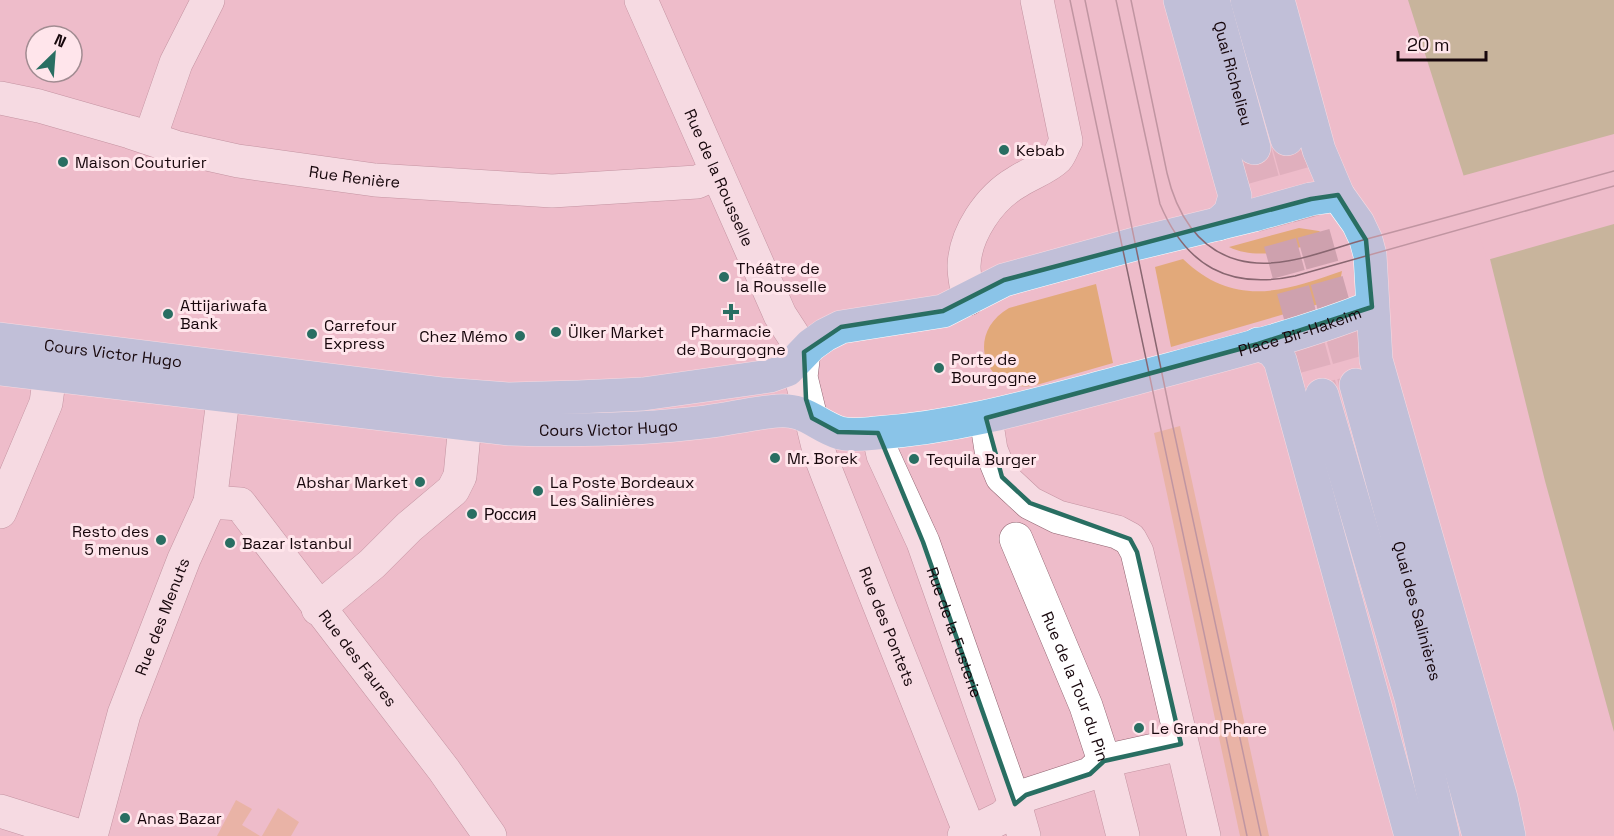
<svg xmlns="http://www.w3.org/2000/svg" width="1614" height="836" viewBox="0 0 1614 836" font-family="'Space Grotesk',sans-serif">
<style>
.green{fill:#e2a97a}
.water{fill:#9aab65}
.pier{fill:#eebcca}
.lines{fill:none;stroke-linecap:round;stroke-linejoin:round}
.major-tunnel{stroke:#cea1ae;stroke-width:33;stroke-dasharray:33 16;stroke-linecap:butt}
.minor-casing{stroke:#906370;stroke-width:34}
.major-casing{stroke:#fff;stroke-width:34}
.minor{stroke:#fff;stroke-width:33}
.major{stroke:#8ac4e8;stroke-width:33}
.tram{stroke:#886670;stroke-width:1.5}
.marked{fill:none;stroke:#296e62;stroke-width:4.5;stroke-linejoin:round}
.poi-dot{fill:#296e62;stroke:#ffe5eb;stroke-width:2}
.labels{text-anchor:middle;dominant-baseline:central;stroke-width:6;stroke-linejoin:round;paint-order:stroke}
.street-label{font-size:16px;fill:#17070c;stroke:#ffe5eb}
.poi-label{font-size:16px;fill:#17070c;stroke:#ffe5eb;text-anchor:start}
</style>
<rect width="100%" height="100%" fill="#eebcca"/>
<path class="green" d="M1299,228L1319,231L1329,239C1298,248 1260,262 1229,247Z
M1183,259C1234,308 1283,292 1342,271C1340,286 1333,297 1319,304L1171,347L1155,267Z
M1096,284L1113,363L1033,386C983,392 965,333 1009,308Z
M1180,426L1269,836H1240L1154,433Z
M236,800L252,809L242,825L260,836H217Z
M278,808L299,822L291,836H262Z"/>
<path class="water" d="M1408,0H1614V732L1545,481L1490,259Z"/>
<path class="pier" d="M1614,134V224L1487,260L1462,176Z"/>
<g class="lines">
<path class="major-tunnel" d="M1287,139L1356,385
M1254,148L1322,395"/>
<defs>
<g id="minor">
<path id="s1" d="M641,0L780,315L804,352L801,377L820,455L828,476L970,833"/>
<path id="s2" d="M0,98L39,106L130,132L175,147L238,161L375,180L552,191L697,182L717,173"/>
<path d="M150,138L176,63L208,0"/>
<path d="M968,299C967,288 964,277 964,266C965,234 989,198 1017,182C1029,174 1047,168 1057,158C1061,153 1063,146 1066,141L1037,0"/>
<path d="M986,418L991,450L1002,477L1030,503L1058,517L1117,532L1130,539L1137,552L1204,836"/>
<path id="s3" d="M878,433L883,455L923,542L1015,804L1024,836"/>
<path id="s4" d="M210,502L240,504L444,770L490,836"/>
<path d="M0,512L46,403L50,374"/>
<path id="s5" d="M1016,539L1086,706L1104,761L1123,836"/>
<path d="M318,609L372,564L409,527L453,490L460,476L465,424"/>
<path d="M0,811L80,836"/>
<path id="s6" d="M91,836L124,714L184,559L210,502L227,368"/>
<path d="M964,836L1003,817L1026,795L1090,774L1104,761L1181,744"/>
</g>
<g id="major">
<path d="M1180,0L1235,196L1230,213L1218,224"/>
<path id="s7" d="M1213,0L1254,148"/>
<path d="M1247,0L1287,139"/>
<path d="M1278,0L1319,150L1338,195L1358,223L1366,240L1370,255L1376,360L1501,798L1509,836"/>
<path id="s8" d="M0,339L443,394L508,399L578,397L643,394L770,376L787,370L811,345L825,335L841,327L943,311L1004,280L1135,244L1254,215L1311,199L1338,195"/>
<path d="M1258,344L1272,350L1280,360L1411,836"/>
<path id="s9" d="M0,369L510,429C576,431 641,430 705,422C729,419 753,413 777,411C805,408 817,426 840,433C852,436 864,434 876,433C964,427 1048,401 1133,379C1211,358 1298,337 1372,307"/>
<path id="s10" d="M1356,385L1479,836"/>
<path d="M1322,395L1411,698L1443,836"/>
</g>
</defs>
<use href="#minor" class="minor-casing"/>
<use href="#major" class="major-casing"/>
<use href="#minor" class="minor"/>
<use href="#major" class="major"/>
<path class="tram" d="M1070,0L1247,836
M1085,0L1173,427L1261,836
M1116,0L1160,204C1186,266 1229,290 1295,276L1614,186
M1131,0L1167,173C1176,212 1197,249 1238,260C1279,271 1324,251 1363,240C1447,218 1530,194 1614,171"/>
</g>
<path d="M0 0H1614V836H0ZM1338,195L1366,240L1372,307L1258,344L986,418L1002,477L1030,503L1130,539L1137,552L1181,744L1104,761L1090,774L1026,795L1015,804L923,542L878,433L838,432L812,418L806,399L804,352L841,327L943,311L1004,280L1311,199Z" fill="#eebcca" fill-opacity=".55" fill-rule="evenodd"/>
<path class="marked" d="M1338,195L1366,240L1372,307L1258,344L986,418L1002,477L1030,503L1130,539L1137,552L1181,744L1104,761L1090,774L1026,795L1015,804L923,542L878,433L838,432L812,418L806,399L804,352L841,327L943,311L1004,280L1311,199Z"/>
<g class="poi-dot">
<circle cx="1004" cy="150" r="6"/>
<circle cx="63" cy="162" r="6"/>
<circle cx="724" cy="277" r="6"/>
<path d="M728 303h6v6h6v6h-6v6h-6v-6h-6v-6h6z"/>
<circle cx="168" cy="314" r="6"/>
<circle cx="556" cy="332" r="6"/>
<circle cx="312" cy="334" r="6"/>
<circle cx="520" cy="336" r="6"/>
<circle cx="939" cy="368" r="6"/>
<circle cx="775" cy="458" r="6"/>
<circle cx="914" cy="459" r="6"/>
<circle cx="420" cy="482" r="6"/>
<circle cx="538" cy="491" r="6"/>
<circle cx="472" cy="514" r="6"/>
<circle cx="161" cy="540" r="6"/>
<circle cx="230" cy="543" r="6"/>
<circle cx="1139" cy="728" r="6"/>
<circle cx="125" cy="818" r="6"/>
</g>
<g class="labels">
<g class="street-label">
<text stroke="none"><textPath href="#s7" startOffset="76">Quai Richelieu</textPath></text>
<text stroke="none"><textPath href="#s2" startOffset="364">Rue Renière</textPath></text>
<text stroke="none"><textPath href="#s1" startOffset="194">Rue de la Rousselle</textPath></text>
<text stroke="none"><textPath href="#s9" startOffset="1322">Place Bir-Hakeim</textPath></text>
<text stroke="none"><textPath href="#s8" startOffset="114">Cours Victor Hugo</textPath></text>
<text stroke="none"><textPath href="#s9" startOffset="612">Cours Victor Hugo</textPath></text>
<text stroke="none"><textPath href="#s10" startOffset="234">Quai des Salinières</textPath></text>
<text stroke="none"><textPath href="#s6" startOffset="231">Rue des Menuts</textPath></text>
<text stroke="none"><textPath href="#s1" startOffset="678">Rue des Pontets</textPath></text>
<text stroke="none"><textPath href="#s3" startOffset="214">Rue de la Fusterie</textPath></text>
<text stroke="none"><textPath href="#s4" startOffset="224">Rue des Faures</textPath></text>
<text stroke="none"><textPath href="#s5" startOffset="159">Rue de la Tour du Pin</textPath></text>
</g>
<g class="poi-label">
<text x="1016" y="150">Kebab</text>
<text x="75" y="162">Maison Couturier</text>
<text x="736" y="268">Théâtre de<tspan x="736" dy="18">la Rousselle</tspan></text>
<text x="180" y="305">Attijariwafa<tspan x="180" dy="18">Bank</tspan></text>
<text x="324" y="325">Carrefour<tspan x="324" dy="18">Express</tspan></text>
<text x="731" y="331" text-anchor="middle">Pharmacie<tspan x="731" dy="18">de Bourgogne</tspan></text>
<text x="568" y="332">Ülker Market</text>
<text x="508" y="336" text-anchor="end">Chez Mémo</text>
<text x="951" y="359">Porte de<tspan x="951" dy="18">Bourgogne</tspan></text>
<text x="787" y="458">Mr. Borek</text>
<text x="926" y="459">Tequila Burger</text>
<text x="408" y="482" text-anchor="end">Abshar Market</text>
<text x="550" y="482">La Poste Bordeaux<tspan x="550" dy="18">Les Salinières</tspan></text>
<text x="484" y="514">Россия</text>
<text x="149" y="531" text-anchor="end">Resto des<tspan x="149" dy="18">5 menus</tspan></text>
<text x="242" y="543">Bazar Istanbul</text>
<text x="1151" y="728">Le Grand Phare</text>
<text x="137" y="818">Anas Bazar</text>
</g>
</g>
<g transform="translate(54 54) rotate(25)"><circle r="28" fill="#ffe5eb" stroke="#a28c92" stroke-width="1.5"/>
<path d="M0-4.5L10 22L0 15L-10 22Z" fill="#296e62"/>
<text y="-9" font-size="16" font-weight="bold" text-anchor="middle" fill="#17070c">N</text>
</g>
<path d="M1398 51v9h88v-9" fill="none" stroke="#17070c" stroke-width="3"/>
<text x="1407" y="51" font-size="18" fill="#17070c" stroke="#ffe5eb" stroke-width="4.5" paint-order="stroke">20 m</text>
</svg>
